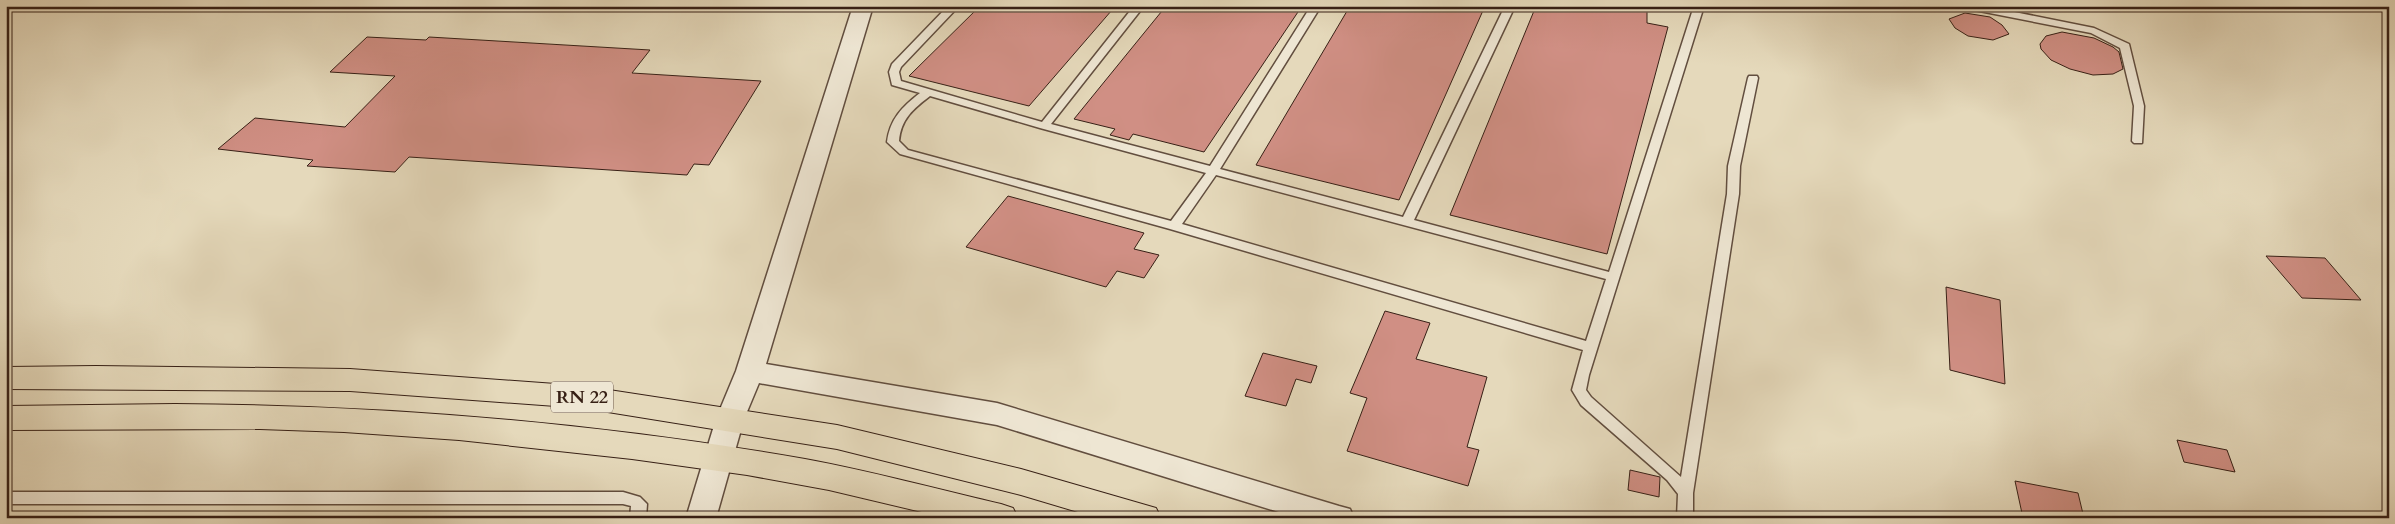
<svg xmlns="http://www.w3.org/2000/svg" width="2395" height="524" viewBox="0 0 2395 524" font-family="Cardo,serif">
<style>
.building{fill:#d08f84;stroke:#372016}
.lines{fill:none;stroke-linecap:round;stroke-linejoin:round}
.lane-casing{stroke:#624e3f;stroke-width:3}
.street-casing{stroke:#624e3f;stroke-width:3}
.highway-casing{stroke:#372016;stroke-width:2}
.lane{fill:#eee6d3;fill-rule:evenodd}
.street{fill:#eee6d3;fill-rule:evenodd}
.highway{fill:#e5d9bb;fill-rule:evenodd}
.labels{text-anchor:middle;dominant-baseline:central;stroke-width:4.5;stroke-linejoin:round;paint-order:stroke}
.shield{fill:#eee6d3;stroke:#6e5b4f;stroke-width:1}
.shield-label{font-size:18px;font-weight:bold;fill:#372016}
</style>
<rect width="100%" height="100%" fill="#e5d9bb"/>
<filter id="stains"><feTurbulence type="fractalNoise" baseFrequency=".004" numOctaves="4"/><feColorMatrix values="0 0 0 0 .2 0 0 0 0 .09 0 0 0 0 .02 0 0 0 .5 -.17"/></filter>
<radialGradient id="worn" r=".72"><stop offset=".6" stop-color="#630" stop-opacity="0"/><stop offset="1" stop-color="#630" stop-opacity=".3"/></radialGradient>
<path class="building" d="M980,6H1095L1112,10L1029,106L909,76Z
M1166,6H1302L1204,152L1133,134L1129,140L1110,135L1115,129L1074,119Z
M1350,6H1485L1399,200L1256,165Z
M1536,6H1647V23L1668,27L1607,254L1450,215Z
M1965,13L1990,17L2002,25L2009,34L1993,40L1968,36L1955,28L1949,19Z
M2062,32L2094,38L2113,47L2119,52L2123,69L2113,74L2093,75L2070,69L2051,60L2041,49L2040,44L2046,36Z
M367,37L426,40L429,37L650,50L632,73L761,81L709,165L694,164L687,175L409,157L395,172L307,166L313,160L218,149L255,118L345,127L395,76L330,72Z
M1008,196L1144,233L1134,249L1159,255L1144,278L1117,271L1106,287L966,247Z
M2266,256L2325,258L2361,300L2302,298Z
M1946,287L2000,300L2005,384L1950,370Z
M1385,311L1430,323L1416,359L1487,377L1467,447L1479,450L1468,486L1347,451L1367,398L1350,393Z
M1263,353L1317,366L1311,383L1296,379L1286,406L1245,396Z
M2177,440L2227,450L2235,472L2184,462Z
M1630,470L1660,477L1659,497L1628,490Z
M2015,481L2078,493L2084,518H2023Z"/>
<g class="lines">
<defs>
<path id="lane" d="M948,6H959L901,67L899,72L901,81L1042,122L1134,6H1144L1051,124L1210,166L1311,6H1321L1220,169L1403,217L1505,6H1515L1414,220L1609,272L1694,6H1704L1589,375L1586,390L1591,397L1681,477L1727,194L1728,166L1748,78L1749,76H1757L1758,78L1740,166L1739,194L1693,493V518H1677L1678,494L1667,480L1581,405L1572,390L1583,350L1170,229L900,154L887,142C890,119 902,107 920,93L892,85L889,72L892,64ZM930,96L1040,128L1206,173L1171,221L908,150L899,141C901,119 913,109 930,96ZM1216,175L1606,279L1586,341L1182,224Z
M1964,6H1985L2094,28L2129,44L2144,106L2142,143H2134L2132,141L2134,106L2120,48L2091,33L1969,9Z
M6,492H623L640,497L647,504L646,518H630L631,506L623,504H6Z"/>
<path id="street" d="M853,6H873L766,364L997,403L1339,506L1350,509L1354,518H1298L997,425L759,383L744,419L716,518H686L716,419L736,371Z"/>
<path id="highway" d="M96,366L350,369L583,386L837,425L1021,469L1156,508L1161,518H1098L1021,495L837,449L583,408L350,391L6,389V367Z
M175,404C386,405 598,423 805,459C871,471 936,489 1001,504L1013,508L1018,518H947L829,490L747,475L632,459L459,440L344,432L260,429L6,430V406Z"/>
</defs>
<use href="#lane" class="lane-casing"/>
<use href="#street" class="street-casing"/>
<use href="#highway" class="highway-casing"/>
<use href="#lane" class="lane"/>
<use href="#street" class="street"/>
<use href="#highway" class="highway"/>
</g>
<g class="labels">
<rect class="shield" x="551" y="381.5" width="62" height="31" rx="4"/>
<g class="shield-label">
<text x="582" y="397">RN 22</text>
</g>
</g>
<rect width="2395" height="524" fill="none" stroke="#e5d9bb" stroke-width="25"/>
<rect x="8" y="8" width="2380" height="509" fill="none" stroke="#372016" stroke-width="2.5"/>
<rect x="12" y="12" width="2370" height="499" fill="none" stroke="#372016"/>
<rect width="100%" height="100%" filter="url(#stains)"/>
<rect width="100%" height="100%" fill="url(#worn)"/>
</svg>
